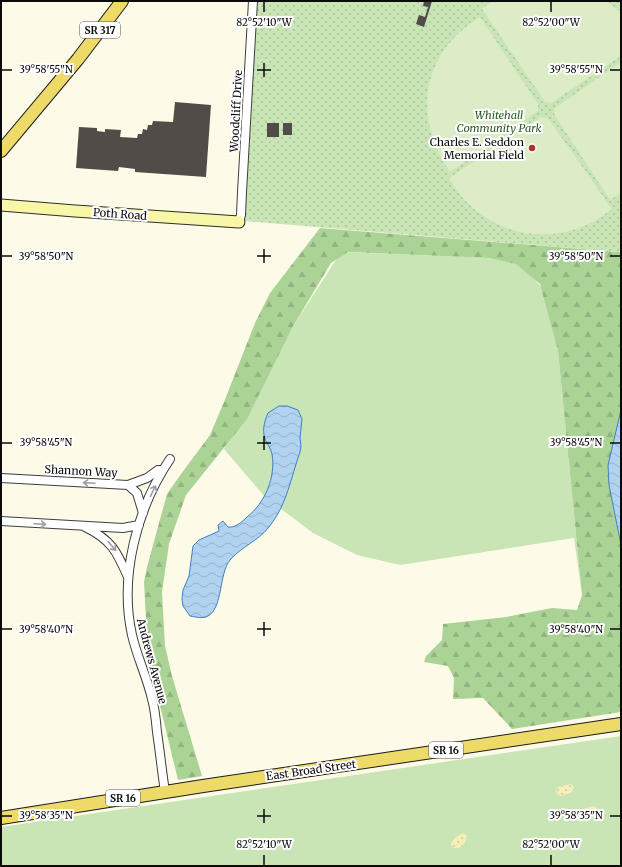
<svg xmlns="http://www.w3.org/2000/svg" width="622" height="867" viewBox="0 0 622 867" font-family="Merriweather,serif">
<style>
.grass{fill:#c9e4b5}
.forest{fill:url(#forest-firs)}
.sand{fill:url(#sand-dots)}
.park{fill:url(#park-dots)}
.pitch{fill:#dbecc6}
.water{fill:url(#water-waves);stroke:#3e80c1}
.building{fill:#514c47}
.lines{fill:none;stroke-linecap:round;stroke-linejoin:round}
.street-casing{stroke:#3d3d3d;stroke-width:10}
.secondary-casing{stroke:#2c2c2c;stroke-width:13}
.primary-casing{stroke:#1b1b1b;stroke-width:14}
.street{stroke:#fff;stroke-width:8}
.secondary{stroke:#f8f7a8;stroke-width:11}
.primary{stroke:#edda68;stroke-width:12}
.oneway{stroke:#9d9d9d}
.ticks{fill:none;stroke:#0a0a0a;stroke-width:1.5}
.poi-dot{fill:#ad352e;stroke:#fff;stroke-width:1.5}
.labels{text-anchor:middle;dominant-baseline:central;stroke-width:4;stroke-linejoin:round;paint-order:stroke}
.shield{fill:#fff;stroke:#545454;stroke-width:1}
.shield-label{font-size:10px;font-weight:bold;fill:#0a0a0a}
.street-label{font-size:11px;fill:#0a0a0a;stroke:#fff}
.park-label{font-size:11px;font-style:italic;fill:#275b21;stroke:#fff}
.poi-label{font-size:11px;fill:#0a0a0a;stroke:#fff;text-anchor:end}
.ticks-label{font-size:10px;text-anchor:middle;fill:#0a0a0a;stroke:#fff;stroke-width:4;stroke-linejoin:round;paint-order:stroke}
</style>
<defs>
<pattern id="forest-firs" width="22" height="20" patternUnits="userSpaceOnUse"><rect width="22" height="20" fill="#abd396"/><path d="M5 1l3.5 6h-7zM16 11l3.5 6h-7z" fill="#92b480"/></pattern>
<pattern id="sand-dots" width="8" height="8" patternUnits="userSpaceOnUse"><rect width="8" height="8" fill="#f5eeb8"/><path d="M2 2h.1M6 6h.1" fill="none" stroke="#d1cb9d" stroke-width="1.8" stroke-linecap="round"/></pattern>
<pattern id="park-dots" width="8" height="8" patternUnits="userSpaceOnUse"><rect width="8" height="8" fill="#c9e4b5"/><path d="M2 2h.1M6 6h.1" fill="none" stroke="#abc29a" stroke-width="1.8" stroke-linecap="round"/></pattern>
<pattern id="water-waves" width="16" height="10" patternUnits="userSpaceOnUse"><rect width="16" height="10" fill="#b1d2f0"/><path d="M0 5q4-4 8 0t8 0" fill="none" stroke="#97b3cc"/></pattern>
</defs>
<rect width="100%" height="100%" fill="#fdfbe8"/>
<path class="grass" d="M341,252L517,259L542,288L558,351L582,595L574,538L400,565L357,555L313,533L264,496L224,449L292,328Z
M621,736V866H1V827Z"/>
<path class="forest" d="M320,228L619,252L621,250V410L609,485L621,545V712L512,729L483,698L453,699L454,678L448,666L424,662L426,656L442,640L443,624L506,617L552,608L577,610L582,595L558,351L540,284L516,264L490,258L348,252L331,263L292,328L247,419L186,495L169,544L162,592L165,646L172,676L202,776L178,780L148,656L144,582L147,567L167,494L181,474L210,435L224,402L255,323L270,293Z"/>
<path class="sand" d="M571,784L574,787L572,792L561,796L557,794L556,791L558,787Z
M594,806L597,808L594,812L586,816L580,814V810Z
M463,833L467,835C465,843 464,849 454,848L451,845V843L457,836Z
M256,839C261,837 268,840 271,844V848L261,849L250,845V840Z"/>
<path class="park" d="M257,1H621V250L619,252L244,221Z"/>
<path class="pitch" d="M492,1H606L621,12V56L551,103L545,102L482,9Z
M480,17L538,104V111L450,172C412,117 421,53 480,17Z
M621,62V193L610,200L554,114L555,108Z
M541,117L548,118L612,209C559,253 482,238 449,178Z"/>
<path class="water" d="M279,406H287L298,410L302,419L300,438L301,446L300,452C291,477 287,505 269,527C258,541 241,547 230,560C219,573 223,608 208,616C203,619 196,617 190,616L183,606L182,599L183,590L189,576L193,546L199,540L219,531L218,525L223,521L228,527C235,528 242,522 247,517C265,503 276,477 272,454C271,450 269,446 267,443C261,433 264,422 268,413Z
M621,410V545L609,485L608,465Z"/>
<path class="building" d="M424,1H432L424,27L416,24L419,15L425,17L428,7L423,6Z
M175,102L211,105L206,177L135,172V169L119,167L118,171L76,168L79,127L97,128V131L105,132V129L121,130L120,137L137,138L138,134H142L143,129L147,130L148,125H152L153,121L173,122Z
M267,123H279V137H267Z
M283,123H292V135H283Z"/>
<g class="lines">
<defs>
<path id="street" d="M239,222L241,215L242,192L253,1
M1,478L128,485L137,493L143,513
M128,485L147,478L158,470H162
M1,521L123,528L139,525
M85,527C112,540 117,552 128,577
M165,792C162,772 160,752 157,732C156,721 155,709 152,699C147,677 137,657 132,635C119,576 137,508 170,459"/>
<path id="secondary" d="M1,205L75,211L239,222"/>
<path id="primary" d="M1,151L78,59L122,1
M1,818L203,786L621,724"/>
</defs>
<use href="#street" class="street-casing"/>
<use href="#secondary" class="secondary-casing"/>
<use href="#primary" class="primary-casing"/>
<use href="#street" class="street"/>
<use href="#secondary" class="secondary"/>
<use href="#primary" class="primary"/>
</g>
<defs><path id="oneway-shaft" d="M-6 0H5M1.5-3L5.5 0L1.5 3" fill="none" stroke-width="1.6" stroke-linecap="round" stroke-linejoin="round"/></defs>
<g class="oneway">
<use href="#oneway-shaft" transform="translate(89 483) rotate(-177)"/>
<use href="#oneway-shaft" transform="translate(153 491) rotate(-64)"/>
<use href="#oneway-shaft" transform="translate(40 524) rotate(3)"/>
<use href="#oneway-shaft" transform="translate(112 546) rotate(49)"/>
</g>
<path class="ticks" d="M264,2V12M551,2V12M264,63V77M2,70H12M257,70H271M610,70H620M264,249V263M2,256H12M257,256H271M610,256H620M264,436V450M2,443H12M257,443H271M610,443H620M264,622V636M2,629H12M257,629H271M610,629H620M264,809V823M2,816H12M257,816H271M610,816H620M264,855V865M551,855V865"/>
<circle class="poi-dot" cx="532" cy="148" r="4"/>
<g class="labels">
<g class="shield">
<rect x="80" y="22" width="40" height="16" rx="3"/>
<rect x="429" y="742" width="34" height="16" rx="3"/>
<rect x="106" y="790" width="34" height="16" rx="3"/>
</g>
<g class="shield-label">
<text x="100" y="30">SR 317</text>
<text x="446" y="750">SR 16</text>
<text x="123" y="798">SR 16</text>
</g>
<g class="street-label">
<text transform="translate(236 111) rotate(-87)">Woodcliff Drive</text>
<text transform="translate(120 214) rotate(4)">Poth Road</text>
<text transform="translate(81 471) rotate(3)">Shannon Way</text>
<text transform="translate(152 661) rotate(75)">Andrews Avenue</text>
<text transform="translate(311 770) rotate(-8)">East Broad Street</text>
</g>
<g class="park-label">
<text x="499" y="115">Whitehall<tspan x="499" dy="13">Community Park</tspan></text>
</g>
<g class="poi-label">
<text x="524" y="142">Charles E. Seddon<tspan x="524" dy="13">Memorial Field</tspan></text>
</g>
</g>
<g class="ticks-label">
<text x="264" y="26">82°52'10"W</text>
<text x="551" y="26">82°52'00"W</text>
<text x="46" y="73">39°58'55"N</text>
<text x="576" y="73">39°58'55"N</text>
<text x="46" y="260">39°58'50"N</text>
<text x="576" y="260">39°58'50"N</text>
<text x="46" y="446">39°58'45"N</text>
<text x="576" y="446">39°58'45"N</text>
<text x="46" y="633">39°58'40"N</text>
<text x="576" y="633">39°58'40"N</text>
<text x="46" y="819">39°58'35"N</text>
<text x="576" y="819">39°58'35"N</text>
<text x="264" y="848">82°52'10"W</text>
<text x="551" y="848">82°52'00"W</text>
</g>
<rect width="622" height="867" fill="none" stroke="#0a0a0a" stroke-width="4"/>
</svg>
